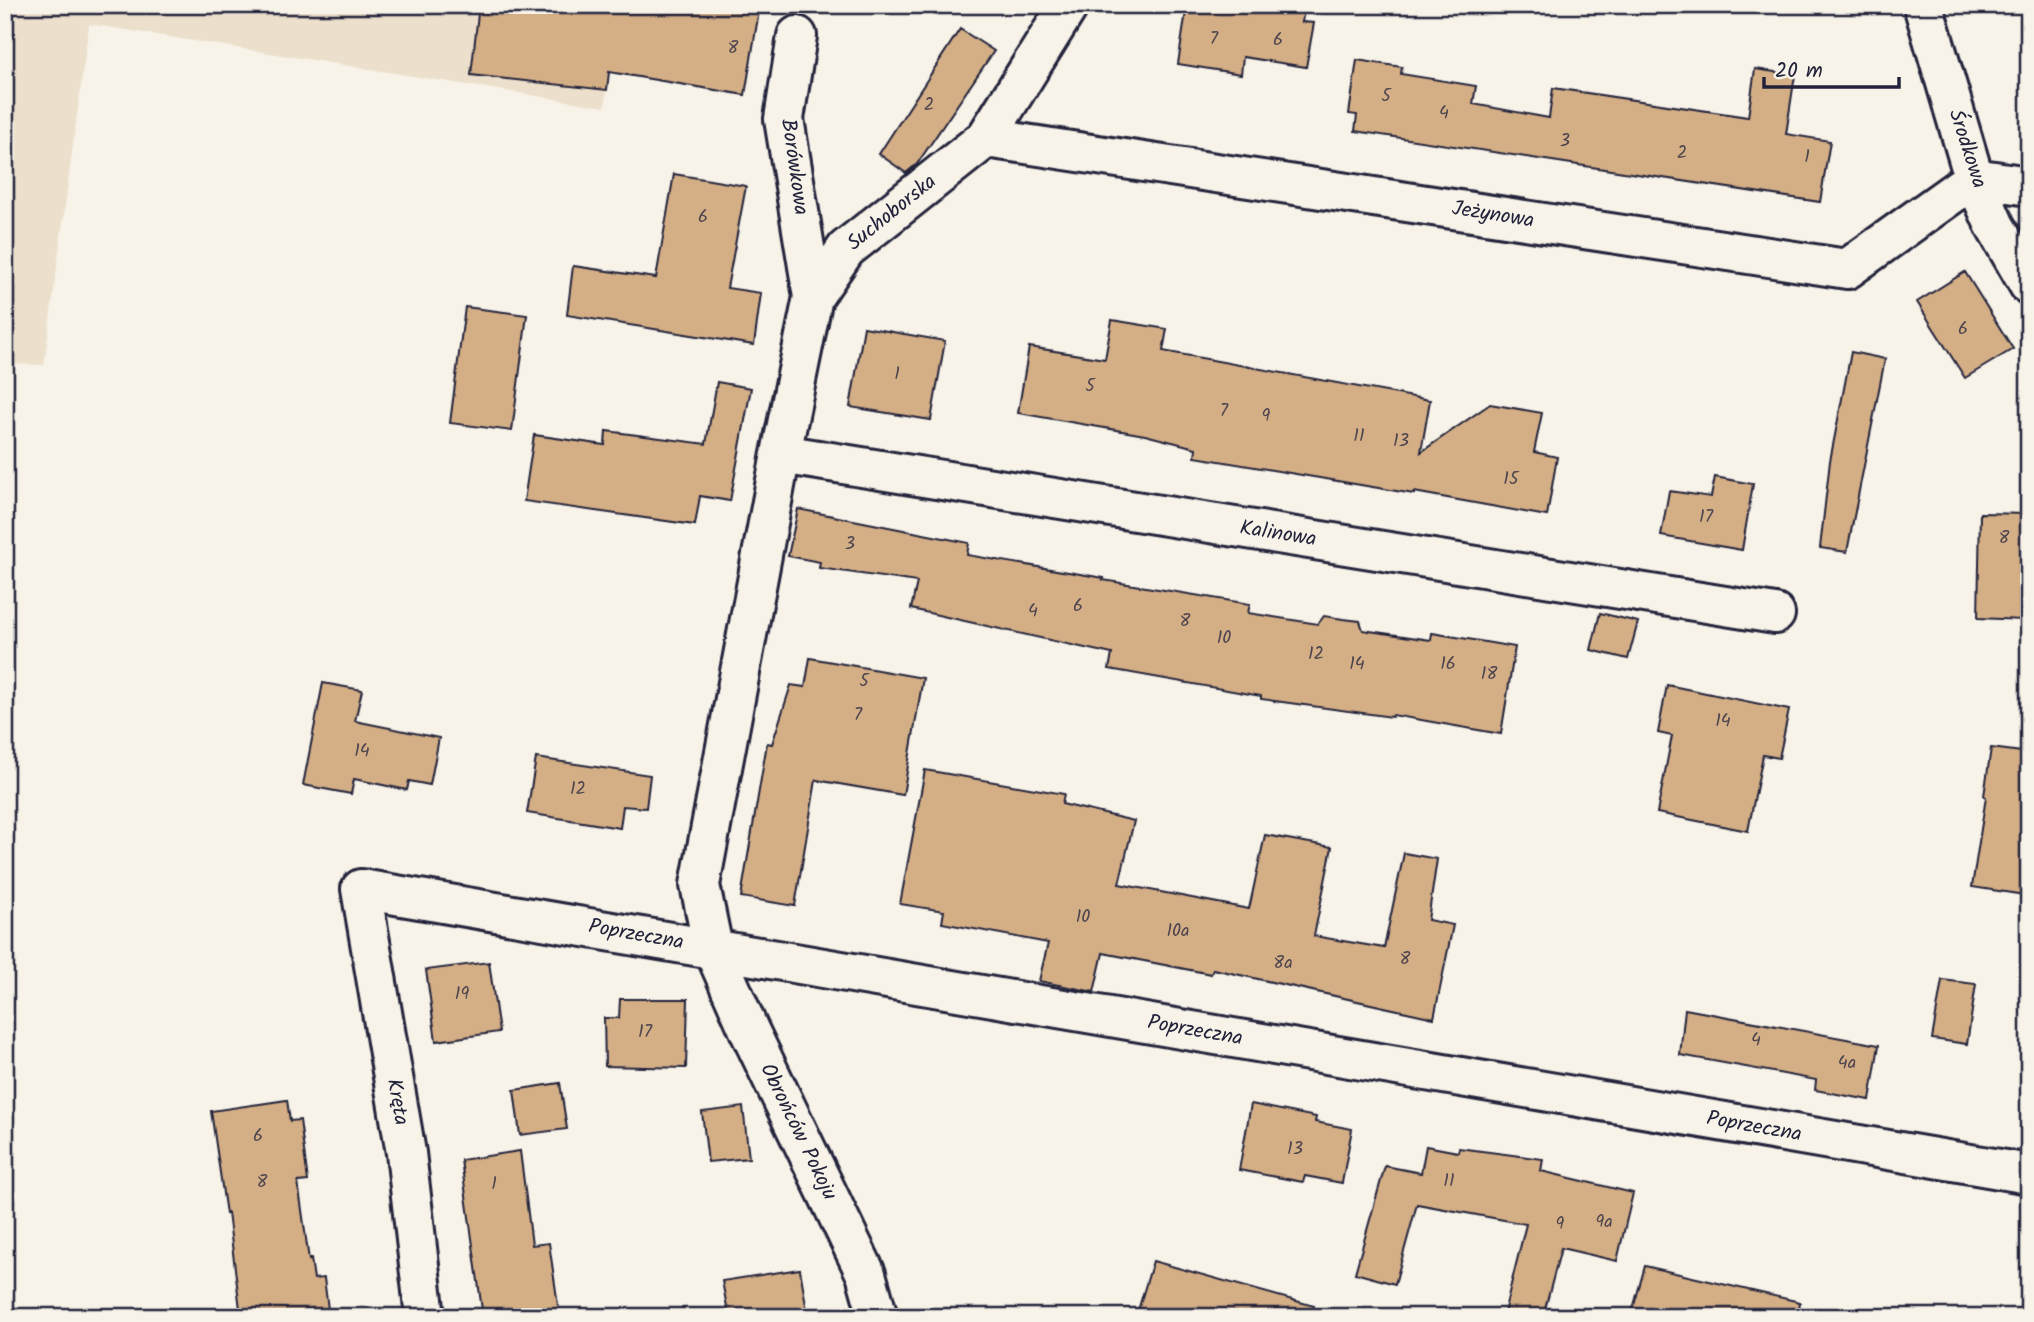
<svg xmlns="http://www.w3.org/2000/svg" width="2034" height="1322" viewBox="0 0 2034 1322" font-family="Kalam,sans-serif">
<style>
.built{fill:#ecdfcb}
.building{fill:#d4af86;stroke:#22223b;stroke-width:2}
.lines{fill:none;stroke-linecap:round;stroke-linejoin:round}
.street-casing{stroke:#22223b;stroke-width:44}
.street{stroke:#f7f3e8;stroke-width:38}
.labels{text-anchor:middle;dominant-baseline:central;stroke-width:5;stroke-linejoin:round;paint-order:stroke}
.number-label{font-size:18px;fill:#4e454e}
.street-label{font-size:21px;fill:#22223b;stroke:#f7f3e8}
</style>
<rect width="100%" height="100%" fill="#f7f3e8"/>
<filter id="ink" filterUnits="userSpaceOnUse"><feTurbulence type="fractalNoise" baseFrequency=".0143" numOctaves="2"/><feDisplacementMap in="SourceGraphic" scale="14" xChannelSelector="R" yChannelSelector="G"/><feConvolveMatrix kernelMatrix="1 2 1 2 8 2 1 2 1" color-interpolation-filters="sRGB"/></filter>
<g filter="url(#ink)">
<path class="built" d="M5,5H617L605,107L89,24L44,365L5,364Z"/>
<path class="building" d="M479,5H760L745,95L609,72L607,90L471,75Z
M1187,5H1305L1302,22L1314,23L1306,67L1243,57L1241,74L1178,64Z
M960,29L994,51L917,164L906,173L879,154Z
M1357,60L1402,67L1401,74L1476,86L1473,104L1549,118L1553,88L1748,117L1755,69L1795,75L1786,134L1830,141L1820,202L1355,131L1357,115L1349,114Z
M674,174L746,186L727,288L761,293L754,345L567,315L573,266L656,278Z
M1965,272L2013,349L1965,378L1917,302Z
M465,307L527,315L512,431L450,423Z
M1112,320L1167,329L1163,351L1430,400L1421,452L1490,404L1542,413L1534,452L1557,457L1547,516L1414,492V494L1195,457L1196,448L1145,435L1018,413L1029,347L1105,359Z
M864,327L945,341L931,420L850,407Z
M1851,352L1885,359L1847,552L1820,548L1830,461Z
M717,382L751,388L730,501L700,496L695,525L524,501L534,435L605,445L606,431L706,444Z
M1715,477L1753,484L1742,550L1661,536L1669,491L1711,497Z
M798,509L969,543L967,555L1104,578L1103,580L1250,604L1248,613L1318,624L1324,616L1343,619L1360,621L1363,630L1431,640L1432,633L1515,647L1501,734L1393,715L1392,717L1261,699V696L1109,669L1112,654L911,609L917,582L819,568L820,562L788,556Z
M1980,513L2029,514V562H2025L2023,620L1978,618Z
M1600,613L1638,622L1628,659L1591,650Z
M810,658L923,678L903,795L816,780L795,906L741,897L767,743L772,744L791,685L805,687Z
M323,683L362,690L355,721L439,738L430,785L409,781L407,790L354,779L351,794L303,785Z
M1667,685L1789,710L1779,758L1763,755L1748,831L1657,813L1672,736L1658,733Z
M1991,748L2029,753V869L2025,895L1972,887L1986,797L1984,796Z
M536,758L650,775L646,808L623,806L620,828L527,813Z
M925,770L1064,794L1062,804L1134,821L1119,884L1249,909L1265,835L1332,847L1314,936L1384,948L1404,853L1437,859L1428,920L1453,925L1434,1018L1213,969L1211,974L1103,953L1094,992L1039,981L1048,943L942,923L944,911L900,904Z
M489,962L499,1032L436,1041L426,970Z
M1942,980L1976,984L1967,1044L1932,1039Z
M620,999H688L686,1068L605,1066L604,1018H619Z
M1685,1009L1879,1045L1870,1100L1815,1090L1816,1080L1680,1055Z
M560,1083L567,1129L520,1135L514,1090Z
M287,1100L290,1121L300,1120L308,1181L298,1182L309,1260L311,1259L314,1279L324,1278L329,1317H241L228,1213L226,1214L211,1111Z
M1251,1104L1316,1117L1315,1122L1352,1129L1342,1183L1305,1176L1303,1182L1239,1170Z
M743,1107L749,1158L708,1162L702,1112Z
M1426,1146L1458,1152L1459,1148L1543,1159L1541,1171L1633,1193L1617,1261L1561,1248L1543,1317H1503L1526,1224L1417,1204L1395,1284L1355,1273L1385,1166L1421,1173Z
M520,1151L532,1245L549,1243L559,1312L530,1317H483L461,1160Z
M1153,1261L1314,1306L1312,1317H1136Z
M1645,1266L1800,1302L1798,1317H1662L1633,1309Z
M800,1269L808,1317H729L722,1281Z"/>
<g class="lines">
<defs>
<path id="street" d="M1923,5L1974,178L1995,226L2029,285
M797,36L784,119L813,297
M986,138L1847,269L1974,178L2029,186
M781,454L1775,614
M425,1317L406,1153L361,889L2029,1174
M878,1317L866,1274L749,1030L713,948L700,885L781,454L813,297L846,249L986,138L1069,5"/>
</defs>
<use href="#street" class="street-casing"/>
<use href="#street" class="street"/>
</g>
</g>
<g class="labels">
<g class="number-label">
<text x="1214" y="39">7</text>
<text x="1278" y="40">6</text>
<text x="733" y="48">8</text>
<text x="1386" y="96">5</text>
<text x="929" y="105">2</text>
<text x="1444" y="113">4</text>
<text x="1565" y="141">3</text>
<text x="1682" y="153">2</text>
<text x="1807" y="157">1</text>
<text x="703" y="217">6</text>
<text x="1963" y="329">6</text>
<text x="897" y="374">1</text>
<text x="1090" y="386">5</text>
<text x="1224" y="411">7</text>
<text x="1266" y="416">9</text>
<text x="1359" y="436">11</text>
<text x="1401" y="441">13</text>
<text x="1511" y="479">15</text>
<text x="1706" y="517">17</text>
<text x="2004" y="538">8</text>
<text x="850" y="544">3</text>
<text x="1078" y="606">6</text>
<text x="1033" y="611">4</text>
<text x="1185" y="621">8</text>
<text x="1224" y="638">10</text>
<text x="1316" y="654">12</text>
<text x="1357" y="664">14</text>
<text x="1448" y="664">16</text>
<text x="1489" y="674">18</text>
<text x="864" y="681">5</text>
<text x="858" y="715">7</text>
<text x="1723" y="721">14</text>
<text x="362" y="751">14</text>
<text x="578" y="789">12</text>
<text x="1083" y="917">10</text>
<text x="1178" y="931">10a</text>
<text x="1405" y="959">8</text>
<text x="1283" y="963">8a</text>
<text x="462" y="994">19</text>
<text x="645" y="1032">17</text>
<text x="1756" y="1040">4</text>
<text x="1847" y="1063">4a</text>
<text x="258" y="1136">6</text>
<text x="1295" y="1149">13</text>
<text x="1449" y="1181">11</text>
<text x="262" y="1182">8</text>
<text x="494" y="1184">1</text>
<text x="1604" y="1222">9a</text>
<text x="1560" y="1224">9</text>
</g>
<g class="street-label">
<text transform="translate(1967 149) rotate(72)">Środkowa</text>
<text transform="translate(794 167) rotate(82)">Borówkowa</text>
<text transform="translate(892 213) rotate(-39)">Suchoborska</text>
<text transform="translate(1493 215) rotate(9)">Jeżynowa</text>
<text transform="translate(1278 534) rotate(9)">Kalinowa</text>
<text transform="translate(636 935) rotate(10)">Poprzeczna</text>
<text transform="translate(1195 1031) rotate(10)">Poprzeczna</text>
<text transform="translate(397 1102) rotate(80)">Kręta</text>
<text transform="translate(1754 1127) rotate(10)">Poprzeczna</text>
<text transform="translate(798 1132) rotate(64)">Obrońców Pokoju</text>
</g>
</g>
<rect width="2034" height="1322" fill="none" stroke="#f7f3e8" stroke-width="28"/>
<rect x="14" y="14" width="2006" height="1294" fill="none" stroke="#22223b" stroke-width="2.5" filter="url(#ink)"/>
<path d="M1764 77v10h135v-10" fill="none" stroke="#22223b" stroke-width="3.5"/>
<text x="1775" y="77" font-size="21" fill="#22223b" stroke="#f7f3e8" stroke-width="5" paint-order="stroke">20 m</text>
</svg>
